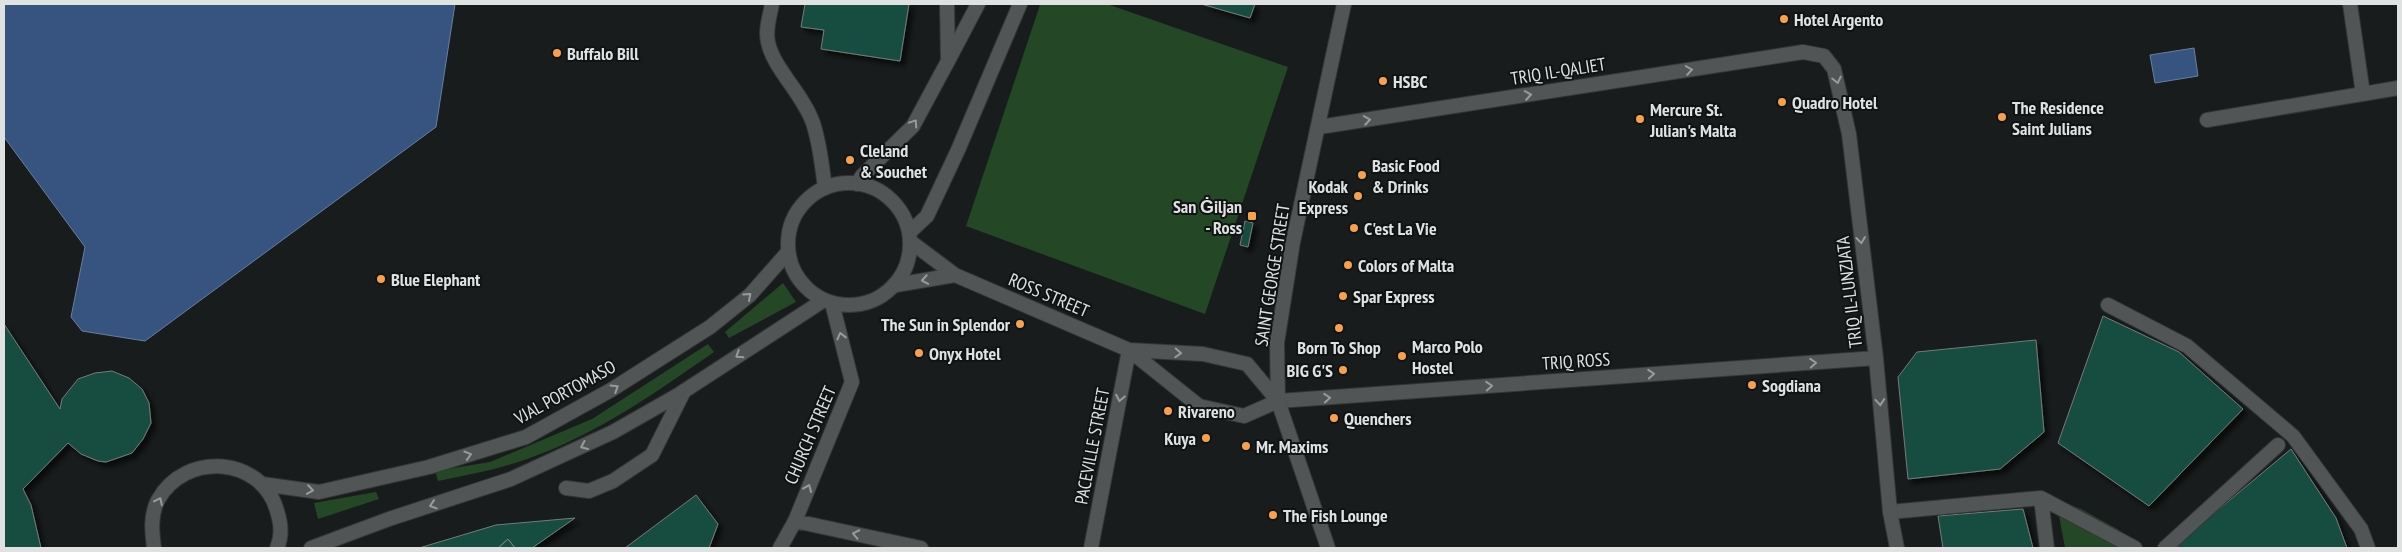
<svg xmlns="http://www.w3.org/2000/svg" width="2402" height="552" viewBox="0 0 2402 552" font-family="'PT Sans Narrow',sans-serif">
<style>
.green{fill:#244826}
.water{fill:#36547f;stroke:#697f9d}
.building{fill:#124e3f;stroke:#777b79;filter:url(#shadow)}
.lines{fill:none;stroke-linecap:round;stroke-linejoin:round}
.service-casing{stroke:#353637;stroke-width:16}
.pedestrian-casing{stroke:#353637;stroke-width:16}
.minor-casing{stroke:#353637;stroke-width:16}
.secondary-casing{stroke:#353637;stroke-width:16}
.service{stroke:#515555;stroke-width:14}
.pedestrian{stroke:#515555;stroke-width:14}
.minor{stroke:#515555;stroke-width:14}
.secondary{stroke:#515555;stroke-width:14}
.oneway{stroke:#989c9c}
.poi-dot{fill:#f9a04d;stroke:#101313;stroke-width:2}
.labels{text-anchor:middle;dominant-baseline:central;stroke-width:4;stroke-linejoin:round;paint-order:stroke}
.poi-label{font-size:18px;font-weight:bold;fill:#e0e2e2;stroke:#101313;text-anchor:start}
.street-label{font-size:18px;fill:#e0e2e2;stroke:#101313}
</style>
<defs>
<filter id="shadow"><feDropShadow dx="4.5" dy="4.5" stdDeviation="2.5" flood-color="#0009"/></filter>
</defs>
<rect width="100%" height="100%" fill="#191c1c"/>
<path class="green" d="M1107,4L1288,67L1205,314L966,226L1040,5Z
M783,283L796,302L729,338L725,332Z
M708,344L714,352C655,393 597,434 530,458C500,469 469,475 438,481L435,471L490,462L592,419Z
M376,492L379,499L318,519L314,503Z
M2056,499L2081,509L2119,530L2125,548H2065Z"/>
<path class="water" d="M4,4H455L436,127L145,341L82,331L71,317L85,247L4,137Z
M2194,48L2198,76L2155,83L2150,55Z"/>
<path class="building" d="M805,4H909L900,61L821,49L824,30L801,27Z
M1201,4H1255L1250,18Z
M1245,221L1253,223L1248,247L1240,245Z
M2103,316L2179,352L2243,409L2149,506L2058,443Z
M4,324L60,409L62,399L78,379L95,373L112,371L129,378L142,389L149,403L151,423L143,439L132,453L106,462L98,461L81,454L68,443L23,489L31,505L41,548H4Z
M2036,340L2044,432L2000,469L1908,479L1898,377L1917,352Z
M2291,449L2336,518L2347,548H2179L2177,544Z
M696,495L718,524L709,548H625Z
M2023,509L2033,548H1943L1938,516Z
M575,518L532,548H515L508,539L498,548H419L496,525Z
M508,539L515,548H498Z"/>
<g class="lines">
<defs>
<path id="service" d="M2350,4L2363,94
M948,61L978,4
M2207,120L2398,88
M2108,305L2187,346L2293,436L2361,529L2368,548
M262,484L319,492L429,467L526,437L611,390L710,327L750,295L788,252
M566,488L589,491L613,481L652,455L684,391
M2041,498L2135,548
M1890,512L2041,498L2047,548
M154,548C152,532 150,515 158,500C185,451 262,456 277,511C281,523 282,537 277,548
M311,548L389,519L511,479L613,432L678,395L824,300
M2165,548L2278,445"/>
<path id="pedestrian" d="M772,4C770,16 765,29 768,42C773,68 803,94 813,123C820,144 822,166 825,188"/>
<path id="minor" d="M1319,127L1803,52L1824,56L1834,69L1849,134L1876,358L1890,512L1897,548
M788 244a61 61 0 1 1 122 0a61 61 0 1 1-122 0Z
M857,184L862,176L913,126L948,61L947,4
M910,232L927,216L958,150L1020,4
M911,242L955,275L1129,350L1199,406L1244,416L1278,401L1876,358
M896,285L955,275
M1129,350L1203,354L1247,364L1278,401
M795,521L921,548
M780,548L795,521L852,382L832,303
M1091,548L1129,350"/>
<path id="secondary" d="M1328,548L1278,401L1277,343L1293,242L1344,4"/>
</defs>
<use href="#service" class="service-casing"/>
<use href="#pedestrian" class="pedestrian-casing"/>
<use href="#minor" class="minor-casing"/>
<use href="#secondary" class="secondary-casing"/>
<use href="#service" class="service"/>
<use href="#pedestrian" class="pedestrian"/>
<use href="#minor" class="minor"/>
<use href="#secondary" class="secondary"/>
</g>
<defs><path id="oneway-chevron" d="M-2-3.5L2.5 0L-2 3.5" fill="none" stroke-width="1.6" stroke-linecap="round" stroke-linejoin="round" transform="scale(1.25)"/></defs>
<g class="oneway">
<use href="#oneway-chevron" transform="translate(1689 70) rotate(-9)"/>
<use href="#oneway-chevron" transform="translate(1837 80) rotate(77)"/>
<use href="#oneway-chevron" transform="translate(1528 95) rotate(-9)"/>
<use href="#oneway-chevron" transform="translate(1367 120) rotate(-9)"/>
<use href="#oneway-chevron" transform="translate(914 123) rotate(-56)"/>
<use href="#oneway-chevron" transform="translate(1861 240) rotate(83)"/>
<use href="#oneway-chevron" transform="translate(925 280) rotate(170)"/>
<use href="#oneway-chevron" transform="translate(748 296) rotate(-42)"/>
<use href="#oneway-chevron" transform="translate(841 336) rotate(-104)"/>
<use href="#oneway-chevron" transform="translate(1178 353) rotate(3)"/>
<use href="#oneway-chevron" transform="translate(739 355) rotate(147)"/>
<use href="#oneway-chevron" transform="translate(1813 363) rotate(-4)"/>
<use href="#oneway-chevron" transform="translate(1651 374) rotate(-4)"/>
<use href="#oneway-chevron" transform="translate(1489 386) rotate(-4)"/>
<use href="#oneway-chevron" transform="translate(615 388) rotate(-32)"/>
<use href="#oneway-chevron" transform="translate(1120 398) rotate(101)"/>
<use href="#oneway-chevron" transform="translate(1327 398) rotate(-4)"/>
<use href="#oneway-chevron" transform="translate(1880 402) rotate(85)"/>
<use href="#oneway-chevron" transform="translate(584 446) rotate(156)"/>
<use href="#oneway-chevron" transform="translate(468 455) rotate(-17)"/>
<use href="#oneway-chevron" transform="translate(808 488) rotate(-67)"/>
<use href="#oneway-chevron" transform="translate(310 490) rotate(8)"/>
<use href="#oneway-chevron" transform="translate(159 501) rotate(-64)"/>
<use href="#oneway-chevron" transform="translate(433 505) rotate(162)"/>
<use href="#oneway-chevron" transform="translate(856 534) rotate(-168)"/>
</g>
<g class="poi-dot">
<circle cx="1784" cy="19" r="5"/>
<circle cx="557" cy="53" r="5"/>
<circle cx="1383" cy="81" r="5"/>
<circle cx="1782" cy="102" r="5"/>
<circle cx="2002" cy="117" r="5"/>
<circle cx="1640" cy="119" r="5"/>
<circle cx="850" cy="160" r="5"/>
<circle cx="1362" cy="175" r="5"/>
<circle cx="1358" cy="196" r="5"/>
<rect x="1247" y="211" width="10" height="10" rx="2.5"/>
<circle cx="1354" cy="228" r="5"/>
<circle cx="1348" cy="265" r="5"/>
<circle cx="381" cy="279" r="5"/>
<circle cx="1343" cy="296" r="5"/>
<circle cx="1020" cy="324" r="5"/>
<circle cx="1339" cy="328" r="5"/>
<circle cx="919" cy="353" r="5"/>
<circle cx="1402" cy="356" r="5"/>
<circle cx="1343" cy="370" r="5"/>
<circle cx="1752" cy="385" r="5"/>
<circle cx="1168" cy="411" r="5"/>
<circle cx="1334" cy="418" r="5"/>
<circle cx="1206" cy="438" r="5"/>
<circle cx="1246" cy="446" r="5"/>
<circle cx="1273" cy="515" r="5"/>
</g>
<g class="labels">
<g class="poi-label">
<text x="1794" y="19">Hotel Argento</text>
<text x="567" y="53">Buffalo Bill</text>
<text x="1393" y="81">HSBC</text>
<text x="1792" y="102">Quadro Hotel</text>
<text x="2012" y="107">The Residence<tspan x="2012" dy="21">Saint Julians</tspan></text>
<text x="1650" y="109">Mercure St.<tspan x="1650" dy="21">Julian's Malta</tspan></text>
<text x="860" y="150">Cleland<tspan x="860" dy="21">&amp; Souchet</tspan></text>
<text x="1372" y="165">Basic Food<tspan x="1372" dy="21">&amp; Drinks</tspan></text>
<text x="1348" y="186" text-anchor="end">Kodak<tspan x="1348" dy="21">Express</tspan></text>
<text x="1242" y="206" text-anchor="end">San Ġiljan<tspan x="1242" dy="21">- Ross</tspan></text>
<text x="1364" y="228">C'est La Vie</text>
<text x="1358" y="265">Colors of Malta</text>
<text x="391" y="279">Blue Elephant</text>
<text x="1353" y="296">Spar Express</text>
<text x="1010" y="324" text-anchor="end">The Sun in Splendor</text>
<text x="1412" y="346">Marco Polo<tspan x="1412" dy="21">Hostel</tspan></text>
<text x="1339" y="347" text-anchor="middle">Born To Shop</text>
<text x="929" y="353">Onyx Hotel</text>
<text x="1333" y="370" text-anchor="end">BIG G'S</text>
<text x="1762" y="385">Sogdiana</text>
<text x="1178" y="411">Rivareno</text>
<text x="1344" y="418">Quenchers</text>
<text x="1196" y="438" text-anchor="end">Kuya</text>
<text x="1256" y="446">Mr. Maxims</text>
<text x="1283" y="515">The Fish Lounge</text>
</g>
<g class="street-label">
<text transform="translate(1558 71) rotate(-9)">TRIQ IL-QALIET</text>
<text transform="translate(1272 275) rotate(-81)">SAINT GEORGE STREET</text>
<text transform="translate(1849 292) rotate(-97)">TRIQ IL-LUNZJATA</text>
<text transform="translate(1049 295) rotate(23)">ROSS STREET</text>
<text transform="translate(1576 361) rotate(-4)">TRIQ ROSS</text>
<text transform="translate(565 392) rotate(-29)">VJAL PORTOMASO</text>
<text transform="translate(810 435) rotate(-67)">CHURCH STREET</text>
<text transform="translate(1092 446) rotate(-79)">PACEVILLE STREET</text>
</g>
</g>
<rect width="2402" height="552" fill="none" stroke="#e0e2e2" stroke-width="10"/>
</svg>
